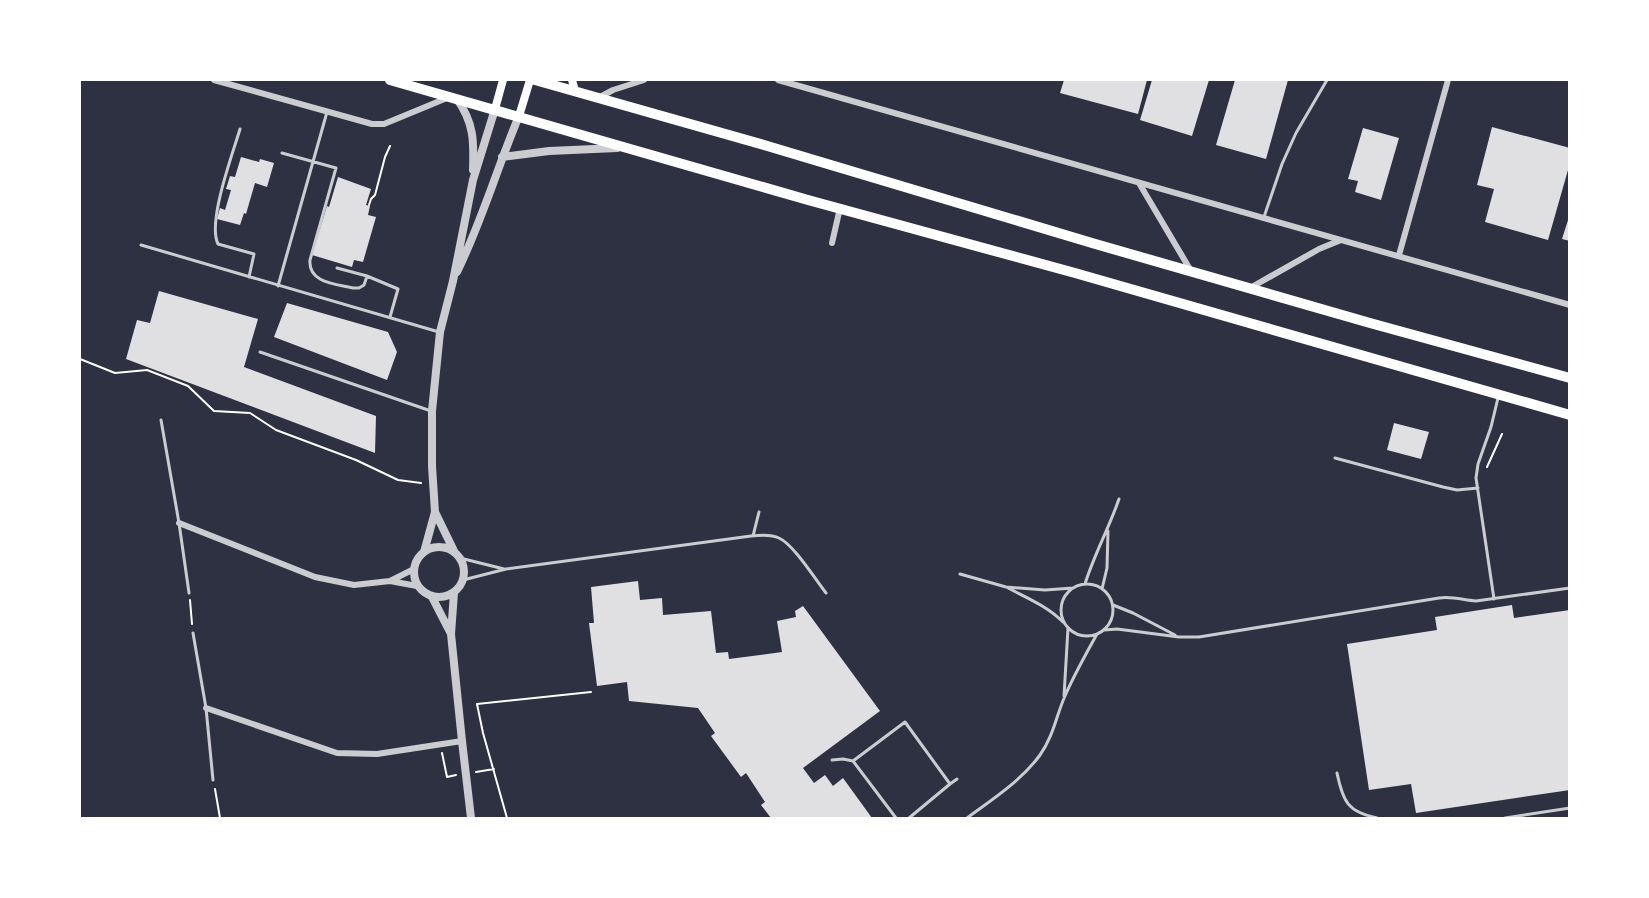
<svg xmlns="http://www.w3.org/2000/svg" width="1649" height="898" viewBox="0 0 1649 898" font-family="'Fira Sans Condensed',sans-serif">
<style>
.building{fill:#e0e0e3}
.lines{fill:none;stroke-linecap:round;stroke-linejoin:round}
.path{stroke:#fff;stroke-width:2}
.service{stroke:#caccd0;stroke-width:3}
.minor{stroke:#caccd0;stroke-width:6}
.tertiary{stroke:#caccd0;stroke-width:8}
.secondary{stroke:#fff;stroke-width:8}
.trunk{stroke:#fff;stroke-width:10}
</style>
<rect width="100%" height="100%" fill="#2d3142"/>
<path class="building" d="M1064,80H1147L1138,114L1060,93Z
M1152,80H1209L1192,136L1140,120Z
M1235,80H1288L1266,159L1216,145Z
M1492,127L1570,148V163L1548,240L1485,222L1494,189L1477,185Z
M1363,128L1399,138L1381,200L1355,192L1358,181L1348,179Z
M241,157L259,162L260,159L274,163L267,187L255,183L246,214L244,213L240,225L217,219L220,208L225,210L231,190L226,189L230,176L235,177Z
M338,177L371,189L366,205L370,206L368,215L376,217L363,262L354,260L352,267L312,255L327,206L329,207Z
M1569,217H1570V241L1562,239Z
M159,291L258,319L244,367L376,416L375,453L126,359L137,320L150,323Z
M287,303L388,332L397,352L387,380L274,337Z
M1394,423L1429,432L1421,459L1387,450Z
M638,581L640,600L662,598L663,615L711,611L716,653L728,652L729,659L782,652L777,621L796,617L795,611L803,606L880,711L803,768L814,783L825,775L833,786L843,778L872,818H771L761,805L765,802L746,773L741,777L711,736L715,733L698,708L629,701L627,682L597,686L589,623H594L591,587Z
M1512,605L1514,618L1570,610V790L1416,813L1411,784L1369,790L1347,644L1437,630L1435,617Z"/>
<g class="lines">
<path class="path" d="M369,205L371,199L375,195L385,157L390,146
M80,359L115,373L147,370L188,386L214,411L250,413L276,430L356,460L398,480L421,483
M1487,467L1502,434
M190,600L192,624
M442,753L447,777L456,775
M476,772L494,769
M215,789L220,818
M507,818L483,733L477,704L591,692"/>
<path class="service" d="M240,129C233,153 207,222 218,244L254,254L249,277
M282,153L336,168L310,260C308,283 336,284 353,288H359L364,285L367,276
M1264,217L1282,164L1296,133L1327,80
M141,245L439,332
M337,268L367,276L398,289L390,317
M278,286L327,112
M260,352L431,411
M161,420L179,523L189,593
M1335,458L1443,487L1457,490L1478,488
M753,536L759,512
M460,558L504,569
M960,574L1006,587L1045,590L1073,588
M463,580L506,569L751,536C760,535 771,534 779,538C794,545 815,579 826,593
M1085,584C1094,555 1109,528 1119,499
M1061 610a26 26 0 1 1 52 0a26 26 0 1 1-52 0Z
M1008,588C1027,598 1047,606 1063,622
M1102,589L1107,568L1108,531
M1494,599L1476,478L1478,464L1491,427L1498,398
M1113,605L1133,613L1175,635
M1104,630L1117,629L1179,637H1199L1439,598C1452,596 1463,600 1476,601L1570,588
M193,633L206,708L213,780
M1064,696L1068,628
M832,760L843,759L853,761
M1337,773C1343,802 1348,812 1377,818
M950,784L957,779
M896,818L853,761L905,722L950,784L909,818
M967,818C993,799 1021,781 1040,755C1054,735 1056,716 1065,696C1074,675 1086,654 1097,634
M1505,818L1570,808"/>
<path class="minor" d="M214,80L372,124H384L447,98
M778,80L1570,305
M600,97L613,90L644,80
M1139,183L1191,271
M832,243L840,208
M1399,255L1448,80
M1250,288L1319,249L1341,240
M179,523L315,577L354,585L390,581L417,586
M390,581L414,569
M206,708L337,753L377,754L462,741"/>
<path class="tertiary" d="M457,99C474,123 474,141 473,170
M502,157L549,151L617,148
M457,272C482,221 497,168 519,116
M435,512L454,551
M414 572a25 25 0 1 1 50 0a25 25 0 1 1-50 0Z
M424,552L435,512L432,466V411L440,332L453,281L473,180L495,109
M454,593L451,634L462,741L471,818
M432,597L450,632"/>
<path class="secondary" d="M572,80L575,91
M495,109L503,80
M519,116L530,80"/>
<path class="trunk" d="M390,80L808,200L1075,273L1570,415
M535,80L764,145L1092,243L1370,323L1570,378"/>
</g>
<rect width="1649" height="898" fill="none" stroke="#ffffff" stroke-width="162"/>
</svg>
